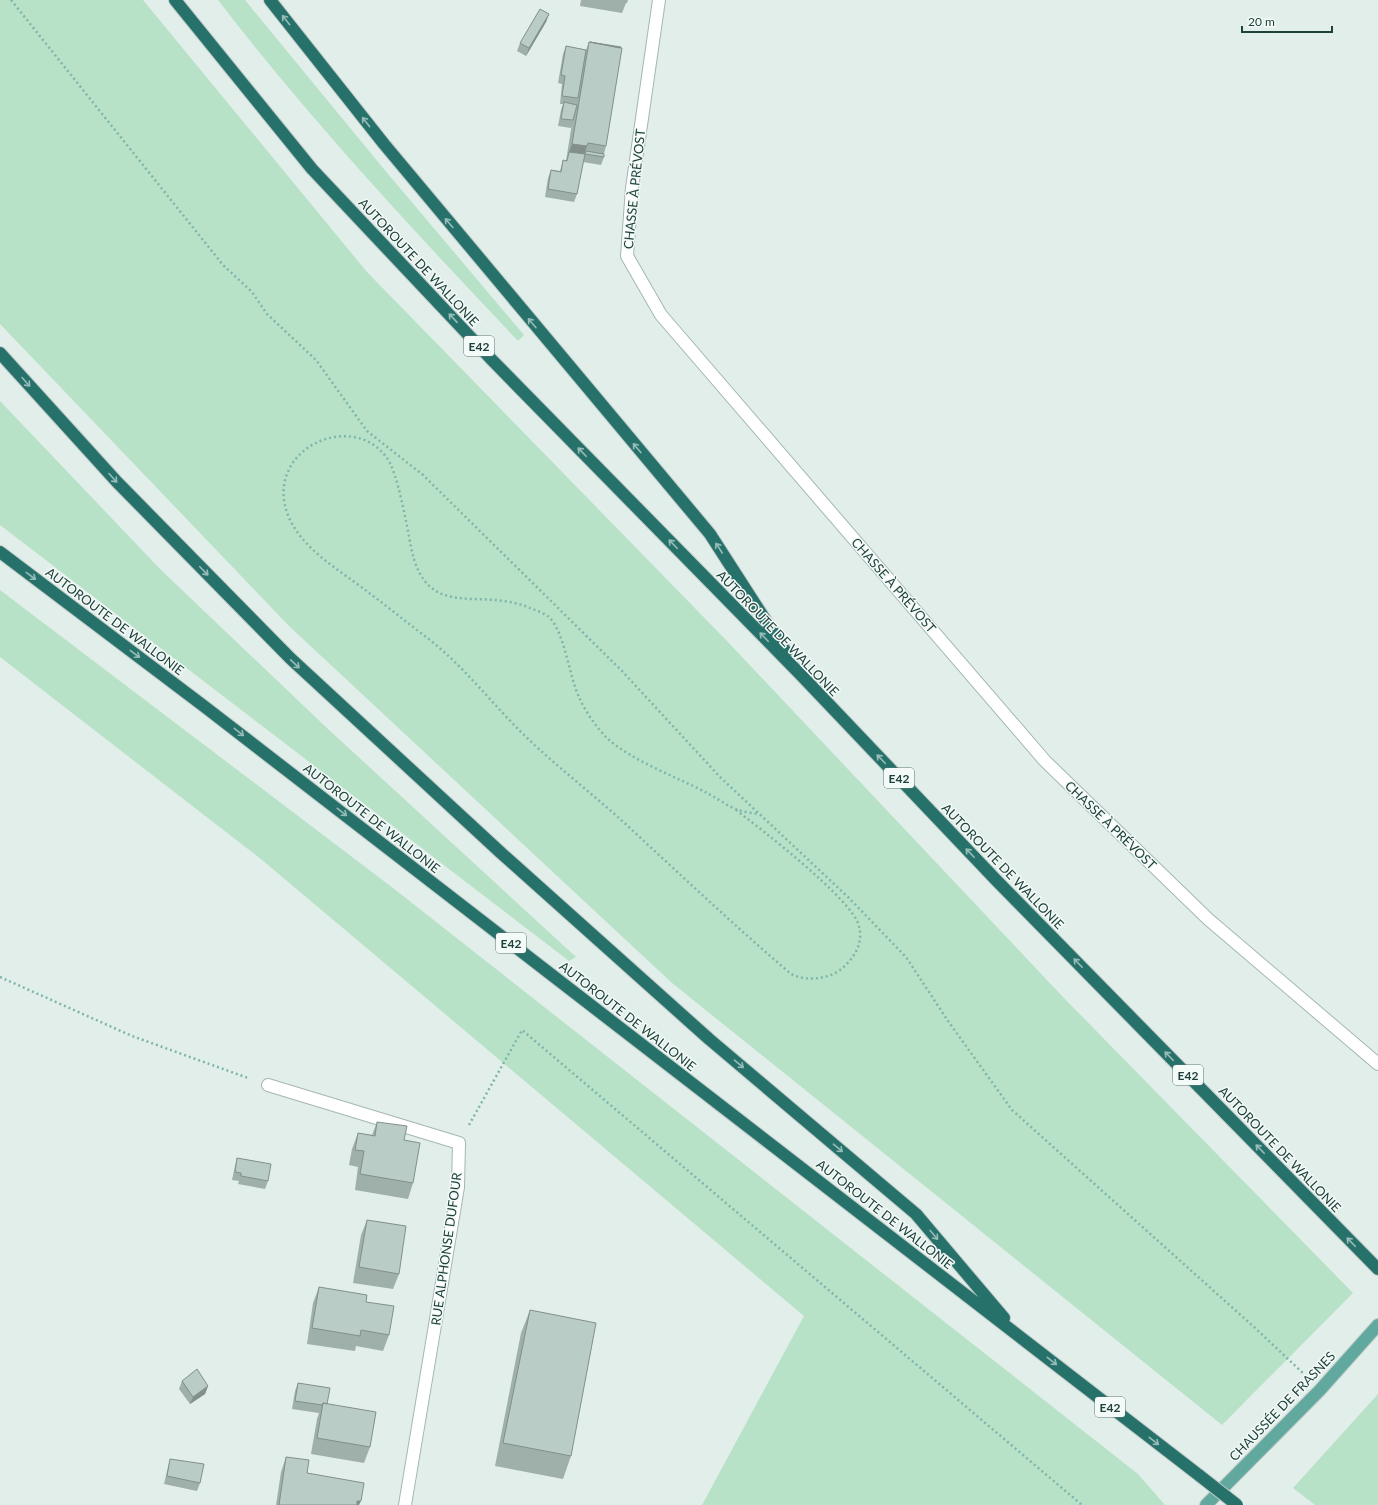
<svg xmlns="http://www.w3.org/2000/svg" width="1378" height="1505" viewBox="0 0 1378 1505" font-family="Lato,sans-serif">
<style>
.green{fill:#b8e2c8}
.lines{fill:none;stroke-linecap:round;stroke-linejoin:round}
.minor-casing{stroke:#a4b7b2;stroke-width:14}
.major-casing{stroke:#c0cac8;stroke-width:14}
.highway-casing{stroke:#c0cac8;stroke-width:14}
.path{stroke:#7eb5ab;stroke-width:2.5;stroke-dasharray:2 3;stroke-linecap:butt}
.minor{stroke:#fff;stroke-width:12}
.major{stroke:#61a99f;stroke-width:12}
.highway{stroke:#27716b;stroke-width:12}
.highway-bridge-casing{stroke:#c0cac8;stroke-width:14;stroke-linecap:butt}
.highway-bridge{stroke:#27716b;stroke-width:12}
.wall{fill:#9fafaa}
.shaded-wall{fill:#828f8b}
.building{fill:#b9ccc6;stroke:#828f8b}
.oneway{stroke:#97bcb8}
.labels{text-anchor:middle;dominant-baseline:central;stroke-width:3;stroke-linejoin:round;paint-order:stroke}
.shield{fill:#f3faf7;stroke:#5f7874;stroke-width:1}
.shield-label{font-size:12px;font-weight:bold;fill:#1f413c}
.street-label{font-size:13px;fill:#1f413c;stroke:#f3faf7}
</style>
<rect width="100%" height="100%" fill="#e2eeea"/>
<path class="green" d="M0,0H143L367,272L727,641L1063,997L1353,1293L1222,1425L672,983L289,626L0,324Z
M218,0H245L383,168L524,335L518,341C414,231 310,120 218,0Z
M0,401L161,570L328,729L576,957L569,961L0,525Z
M0,590L393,888L1138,1474L1165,1505H702L804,1316L262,860L0,657Z
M1378,1394V1505H1315L1293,1488Z"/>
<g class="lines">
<defs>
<path id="minor" d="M659,0L632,188L627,256L661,315L1045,761L1208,919L1378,1064
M268,1085L459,1143L458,1187L405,1505"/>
<path id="major" d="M1206,1505L1320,1390L1378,1325"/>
<path id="highway" d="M175,0L312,169L492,360L801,675L997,881L1378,1269
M270,0L384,144L710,534L786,652
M0,353L117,482L290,658L500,852L709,1039L916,1214L1004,1318
M0,552L205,707L1200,1476"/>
</defs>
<use href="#minor" class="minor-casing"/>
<use href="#major" class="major-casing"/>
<use href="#highway" class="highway-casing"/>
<path class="path" d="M11,0L223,265L252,292L267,314L316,360L367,431L423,475L622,671L720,777L848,897L906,957L948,1021L1012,1110L1254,1327L1305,1375
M736,810C761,829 853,900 859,926C864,944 853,960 840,970C826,980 805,981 791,974C736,927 685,879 632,830C596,796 555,766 520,731C490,701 464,667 430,640C409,624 389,608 368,592C337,568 290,543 284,500C277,443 355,413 387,458C398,473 407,527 411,547C426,623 479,586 530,608C535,610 544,613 549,617C565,633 569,676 579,697C585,711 596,727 607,738C632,761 677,777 707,793C717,798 727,806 738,810C744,812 752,813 759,814
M0,977L132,1036L248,1078
M469,1125L522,1030L1082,1505"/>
<use href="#minor" class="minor"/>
<use href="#major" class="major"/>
<use href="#highway" class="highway"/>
<defs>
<path id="highway-bridge" d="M1200,1476L1237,1505"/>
</defs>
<use href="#highway-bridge" class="highway-bridge-casing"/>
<use href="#highway-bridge" class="highway-bridge"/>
</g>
<path class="wall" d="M581,0H628L627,3H626L622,13L580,6Z
M549,14L546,22L526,56L517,51L520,43Z
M589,42L606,146L604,154V157L601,165L583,162L577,194L574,202L545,197L548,178L551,170L560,171L563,160L566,161L572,123L571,128L558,126L561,110L563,104H560L562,84L558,83L563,54L566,46L586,50Z
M377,1122L404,1140L413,1183L408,1199L355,1190L358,1167L349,1165L352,1149L358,1133L372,1135Z
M237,1158L268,1181L265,1189L238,1184L239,1181L232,1180L235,1166Z
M367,1220L399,1274L393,1289L353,1283L361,1235Z
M319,1287L366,1302L389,1335L383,1351L356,1346L355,1351L307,1344L313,1303Z
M530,1310L571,1456L563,1479L495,1466L521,1333Z
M182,1381L208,1386L205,1394L190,1404L179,1389Z
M298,1383L327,1404L370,1447L364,1463L311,1454L317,1419L319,1413L292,1409L295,1391Z
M286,1457L307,1473L359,1505H276L281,1472Z
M170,1459L200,1483L197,1491L164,1484L168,1467Z"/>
<path class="shaded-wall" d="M549,14L546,22L526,56L529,48Z
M572,144L587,146L582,162L569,152Z
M208,1386L205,1394L190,1404L193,1397Z
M357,1501H361L359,1505H356Z"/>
<path class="building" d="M540,9L549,14L529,48L520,43Z
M589,42L622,48L606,146L588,143L587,146L572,144Z
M590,42L621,47L620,48Z
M566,46L586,50L578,98L562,96L565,76L561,75Z
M564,102L577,105L573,120L561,119Z
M586,151L604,154V157L585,154Z
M569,152L585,154L577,194L548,189L551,170L561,172L563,160L567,161Z
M377,1122L407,1126L404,1140L420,1143L413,1183L360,1174L364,1151L355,1150L358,1133L375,1136Z
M237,1158L271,1164L268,1181L241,1176V1173L235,1172Z
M367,1220L406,1226L399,1274L359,1267Z
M319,1287L367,1295L366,1302L394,1306L389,1335L361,1330L360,1336L312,1328Z
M530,1310L596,1323L571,1456L503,1443Z
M197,1369L208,1386L193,1397L182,1381Z
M298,1383L330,1388L327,1404L323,1403L322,1405L295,1401Z
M323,1403L376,1412L370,1447L317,1438Z
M286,1457L309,1460L307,1473L364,1483L361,1501H357V1505H279Z
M170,1459L204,1464L200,1483L167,1476Z"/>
<defs><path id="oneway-shaft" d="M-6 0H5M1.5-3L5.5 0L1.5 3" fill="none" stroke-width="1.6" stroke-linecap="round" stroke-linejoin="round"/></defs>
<g class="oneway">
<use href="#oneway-shaft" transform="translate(286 20) rotate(-128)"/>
<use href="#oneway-shaft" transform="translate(366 122) rotate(-128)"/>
<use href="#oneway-shaft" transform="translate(449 223) rotate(-130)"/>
<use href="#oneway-shaft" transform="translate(453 318) rotate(-133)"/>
<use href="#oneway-shaft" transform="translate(532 323) rotate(-130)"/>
<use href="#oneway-shaft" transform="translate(26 382) rotate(48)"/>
<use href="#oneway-shaft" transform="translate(637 448) rotate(-130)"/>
<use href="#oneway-shaft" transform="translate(582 452) rotate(-134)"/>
<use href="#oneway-shaft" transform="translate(113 478) rotate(48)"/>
<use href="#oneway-shaft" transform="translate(673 544) rotate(-134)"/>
<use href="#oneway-shaft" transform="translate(719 548) rotate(-123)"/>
<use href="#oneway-shaft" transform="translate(204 571) rotate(46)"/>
<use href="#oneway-shaft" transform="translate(31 576) rotate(37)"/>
<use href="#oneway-shaft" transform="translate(764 637) rotate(-134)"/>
<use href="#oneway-shaft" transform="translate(135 654) rotate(37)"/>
<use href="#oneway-shaft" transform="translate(295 664) rotate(43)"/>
<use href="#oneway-shaft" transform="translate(239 732) rotate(38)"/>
<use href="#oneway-shaft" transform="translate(881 759) rotate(-134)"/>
<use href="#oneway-shaft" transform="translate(342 812) rotate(38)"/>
<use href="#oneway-shaft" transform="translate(970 853) rotate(-134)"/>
<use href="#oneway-shaft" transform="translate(1078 963) rotate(-134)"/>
<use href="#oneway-shaft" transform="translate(1169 1056) rotate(-134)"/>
<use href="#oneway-shaft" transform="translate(739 1064) rotate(40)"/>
<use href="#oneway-shaft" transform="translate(838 1148) rotate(40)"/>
<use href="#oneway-shaft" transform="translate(1260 1149) rotate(-134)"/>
<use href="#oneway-shaft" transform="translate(934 1235) rotate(50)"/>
<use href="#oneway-shaft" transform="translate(1351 1242) rotate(-134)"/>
<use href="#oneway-shaft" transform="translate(1052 1361) rotate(38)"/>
<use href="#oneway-shaft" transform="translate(1154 1441) rotate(38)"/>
</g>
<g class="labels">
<g class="shield">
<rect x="464" y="336" width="30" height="20" rx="3"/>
<rect x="884" y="768" width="30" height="20" rx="3"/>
<rect x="496" y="933" width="30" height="20" rx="3"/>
<rect x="1173" y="1065" width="30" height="20" rx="3"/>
<rect x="1095" y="1397" width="30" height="20" rx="3"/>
</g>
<g class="shield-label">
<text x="479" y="346">E42</text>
<text x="899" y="778">E42</text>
<text x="511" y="943">E42</text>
<text x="1188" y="1075">E42</text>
<text x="1110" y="1407">E42</text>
</g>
<g class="street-label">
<text transform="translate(634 189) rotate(-84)">CHASSE À PRÉVOST</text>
<text transform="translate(419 262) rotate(47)">AUTOROUTE DE WALLONIE</text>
<text transform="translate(894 585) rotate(49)">CHASSE À PRÉVOST</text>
<text transform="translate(115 621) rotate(37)">AUTOROUTE DE WALLONIE</text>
<text transform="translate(778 633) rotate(46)">AUTOROUTE DE WALLONIE</text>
<text transform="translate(372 818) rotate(38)">AUTOROUTE DE WALLONIE</text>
<text transform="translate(1111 825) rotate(44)">CHASSE À PRÉVOST</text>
<text transform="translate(1003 866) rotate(46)">AUTOROUTE DE WALLONIE</text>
<text transform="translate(628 1016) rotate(38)">AUTOROUTE DE WALLONIE</text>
<text transform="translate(1280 1149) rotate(46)">AUTOROUTE DE WALLONIE</text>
<text transform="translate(885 1214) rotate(38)">AUTOROUTE DE WALLONIE</text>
<text transform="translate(446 1249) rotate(-82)">RUE ALPHONSE DUFOUR</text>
<text transform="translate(1282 1406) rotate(-46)">CHAUSSÉE DE FRASNES</text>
</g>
</g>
<path d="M1242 26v6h90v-6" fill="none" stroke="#1f413c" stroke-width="2"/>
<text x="1248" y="26" font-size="12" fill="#1f413c" stroke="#f3faf7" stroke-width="3" paint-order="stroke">20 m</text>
</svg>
